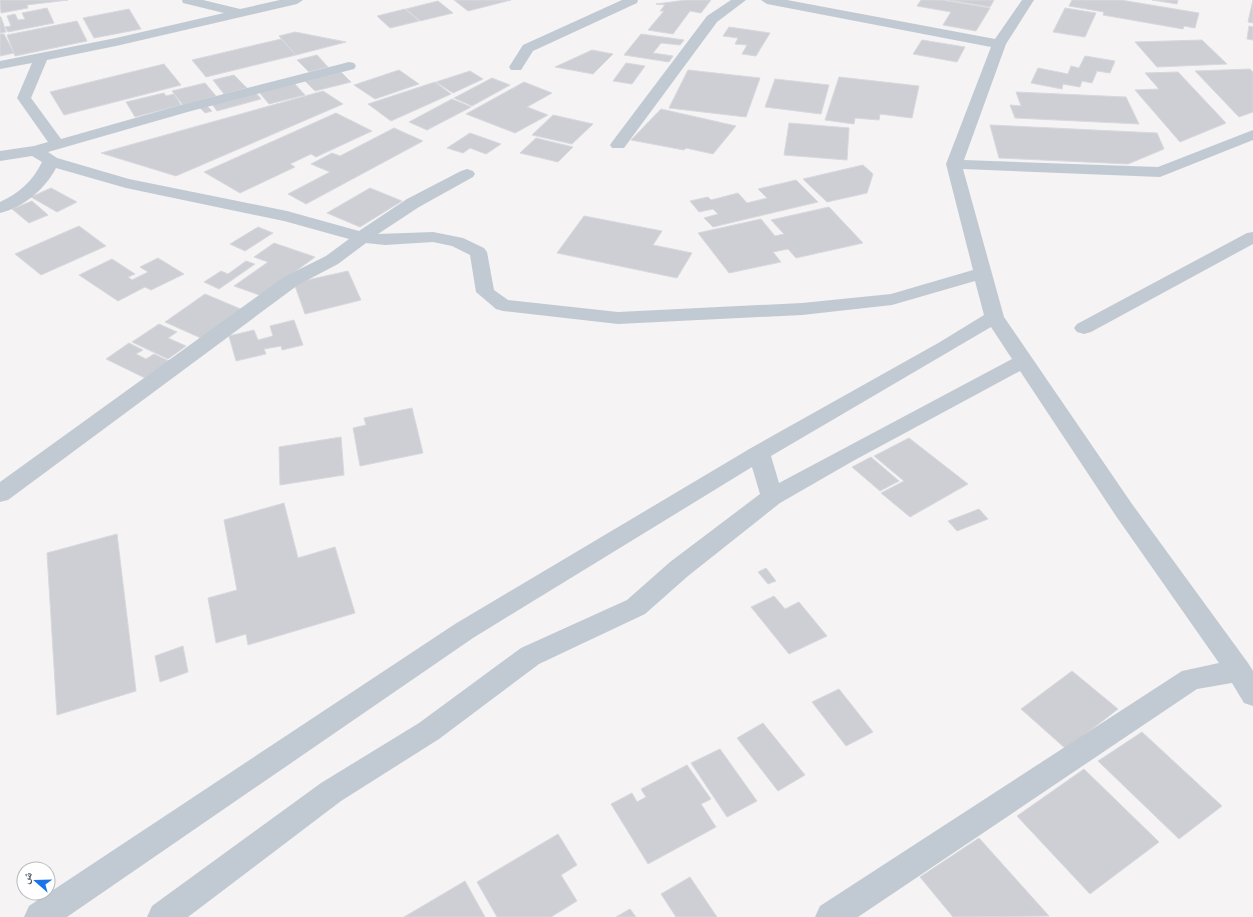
<svg xmlns="http://www.w3.org/2000/svg" width="1253" height="917" viewBox="0 0 1253 917" font-family="'IBM Plex Sans','Noto Naskh Arabic',sans-serif">
<style>
.building{fill:#cdcfd5;stroke:#d7d9de}
.lines{fill:none;stroke-linecap:round;stroke-linejoin:round}
.minor{fill:#c1cad2;fill-rule:evenodd}
</style>
<rect width="100%" height="100%" fill="#f5f3f3"/>
<path class="building" d="M0,0H68L27,5L28,8L1,13Z
M454,0H511L468,11Z
M686,0H711L701,13L690,11L673,34L648,30L664,11H660L665,5L656,4Z
M921,0H942L990,8L976,31L943,25L951,12L917,6Z
M948,0H994L990,7Z
M1072,0H1121L1199,13L1195,28L1184,26L1183,29L1103,15L1104,12L1069,6Z
M1152,0H1178L1177,4Z
M1253,0V23L1248,22Z
M438,1L453,13L420,21L406,9Z
M47,8L54,23L8,32L5,27L11,26L7,16L15,14L18,20L25,19L22,13Z
M1065,8L1096,13L1085,37L1053,32Z
M129,9L141,29L94,38L83,18Z
M405,9L419,21L390,28L377,16Z
M0,17H1L6,32L0,33Z
M77,21L87,41L15,56L7,35Z
M1249,26L1253,27V40L1247,39Z
M729,27L770,33L756,56L742,54L747,45L735,44L738,38L723,36Z
M295,32L346,42L296,55L279,36Z
M0,34H4L14,53L0,56Z
M641,34L684,40L680,45L661,43L653,53L673,56L669,62L624,55Z
M281,39L296,55L206,77L192,60Z
M922,40L965,47L957,62L913,54Z
M1202,40L1227,64L1157,67L1135,42Z
M592,50L613,54L593,74L555,67Z
M317,55L328,67L309,72L297,60Z
M1085,56L1115,61L1110,73L1097,71L1092,83L1082,81L1080,87L1063,84L1062,89L1031,83L1038,68L1068,74L1071,66L1079,68Z
M626,63L645,66L632,84L613,81Z
M164,64L181,85L64,115L50,92Z
M1250,69L1253,72V112L1239,117L1195,71Z
M399,70L419,84L375,99L354,85Z
M688,70L760,78L746,117L669,108Z
M470,71L483,79L453,93L436,82Z
M341,72L351,82L315,91L305,81Z
M1178,72L1226,123L1180,142L1135,90L1159,89L1145,73Z
M234,75L247,88L224,94L213,80Z
M839,77L919,86L912,118L880,114L879,120L855,118L854,124L825,120Z
M492,78L510,85L472,106L454,98Z
M775,79L829,85L821,114L765,107Z
M435,82L451,94L391,121L368,104Z
M524,82L552,93L527,107L548,115L515,133L466,114Z
M205,83L216,96L183,105L172,91Z
M294,83L305,95L269,104L259,92Z
M323,91L343,104L176,176L101,153Z
M255,92L261,99L217,111L211,103Z
M1016,92L1126,97L1139,124L1015,118L1010,105L1021,106Z
M164,93L166,96L174,94L181,105L135,117L126,102Z
M452,99L471,107L427,130L409,122Z
M207,106L212,111L205,113L200,108Z
M661,109L736,126L713,154L686,148L684,150L631,140Z
M336,113L372,131L316,157L311,154L290,164L295,167L240,193L204,172Z
M553,115L593,124L572,144L532,135Z
M789,123L849,128L847,160L784,155Z
M990,125L1157,133L1164,149L1128,164L999,158Z
M394,128L423,141L306,204L288,194L330,172L311,164L332,153L340,156Z
M470,133L501,144L486,154L470,148L463,153L447,148Z
M536,138L573,147L558,162L520,153Z
M863,165L873,174L867,193L827,202L803,179Z
M796,180L818,202L713,227L704,218L718,214L713,209L699,212L690,201L708,197L711,200L738,193L747,203L767,198L758,189Z
M51,188L77,202L57,212L31,197Z
M370,188L402,201L360,227L327,213Z
M32,201L48,215L29,223L12,209Z
M829,207L863,243L796,258L788,249L773,252L781,262L729,273L698,233L761,219L775,236L784,234L771,220Z
M584,216L662,231L653,245L692,253L677,278L557,253Z
M79,226L106,246L41,275L15,254Z
M258,227L273,233L245,251L230,244Z
M274,243L315,257L262,296L234,286L268,262L254,257Z
M158,258L184,274L151,290L145,287L118,301L79,275L112,259L135,274L128,277L132,280L148,272L140,267Z
M246,261L255,264L219,289L204,282L221,271L228,274Z
M348,271L361,300L305,314L294,283Z
M205,294L243,310L203,339L165,322Z
M294,320L303,345L282,350L281,346L264,349L266,354L236,361L229,336L254,330L258,340L273,336L270,326Z
M159,324L177,332L168,338L186,346L168,359L132,342Z
M129,343L143,350L136,354L146,359L154,354L169,361L145,378L106,359Z
M412,408L423,453L360,466L353,428L366,425L364,418Z
M341,437L344,475L280,485L279,447Z
M909,438L968,484L910,517L881,493L904,481L874,456Z
M871,457L899,481L880,491L852,467Z
M284,503L298,558L335,547L355,613L248,645L246,634L216,643L208,598L237,590L224,520Z
M979,509L988,519L957,531L948,521Z
M117,534L136,691L57,715L47,553Z
M766,568L776,581L768,584L758,572Z
M774,596L785,609L799,602L827,636L789,654L751,607Z
M183,646L188,672L160,682L155,656Z
M1072,671L1118,709L1066,749L1021,709Z
M839,689L873,732L846,746L812,702Z
M763,723L805,775L778,791L737,738Z
M1142,732L1222,806L1179,839L1098,761Z
M720,749L757,801L727,817L691,763Z
M687,765L711,799L701,804L716,827L648,864L611,804L632,793L637,802L646,797L641,789Z
M1084,769L1159,842L1090,894L1017,816Z
M558,834L577,865L561,875L577,901L551,917H497L477,882Z
M979,838L1049,916L953,917L920,877Z
M690,877L717,917H676L661,894Z
M465,881L485,917H404Z
M630,909L636,917H616Z"/>
<g class="lines">
<path class="minor" d="M182,0H203L240,9L280,0H303L297,4L116,46L47,60L31,98L61,139L181,105L349,62L354,63L356,66L354,69L191,111L48,152L57,158L129,179L287,211L359,231L407,199L461,171L467,169L473,171L475,174L473,177L419,207L378,234L433,232L463,238L484,248L487,252L494,290L508,300L618,312L802,303L891,294L973,270L946,164L991,47L767,4L761,0H787L995,39L1022,0H1034L1006,44L964,160L1158,167L1253,130V140L1160,177L963,169L1004,317L1132,504L1248,663L1253,671V706L1244,703L1232,683L1197,689L858,917H815L820,906L1182,671L1219,663L1116,516L1020,371L853,461L780,503L688,576L645,614L539,664L439,739L341,801L188,917H147L152,906L321,783L419,723L521,648L627,600L670,562L760,494L752,467L473,638L67,917H24L29,906L455,624L751,448L940,342L984,315L975,281L892,305L802,315L618,324L503,311L496,309L476,292L470,255L452,246L433,242L385,245L366,243L338,264L298,285L8,500L0,502V482L284,277L326,256L349,239L284,221L126,188L56,168C45,189 24,207 0,213V202C19,193 33,181 42,162L32,156L0,161V151L34,146L48,142L17,98L32,63L0,69V61L116,38L224,13L183,3ZM991,327L1012,359L779,483L771,456Z
M622,0H638L637,3L533,51L521,70H511L509,67L523,45Z
M731,0H746L717,22L624,148H612L610,145L612,142L707,16Z
M1253,232V244L1091,332L1084,334L1077,332L1074,328L1077,324L1247,233Z"/>
</g>
<g transform="translate(36 881) rotate(290)"><circle r="19" fill="#ffffff" stroke="#b7bbc0"/>
<path d="M0-3L7 15L0 10L-7 15Z" fill="#1a73e8"/>
<text y="-6" font-size="11" font-weight="bold" text-anchor="middle" fill="#4a5661">ش</text>
</g>
</svg>
